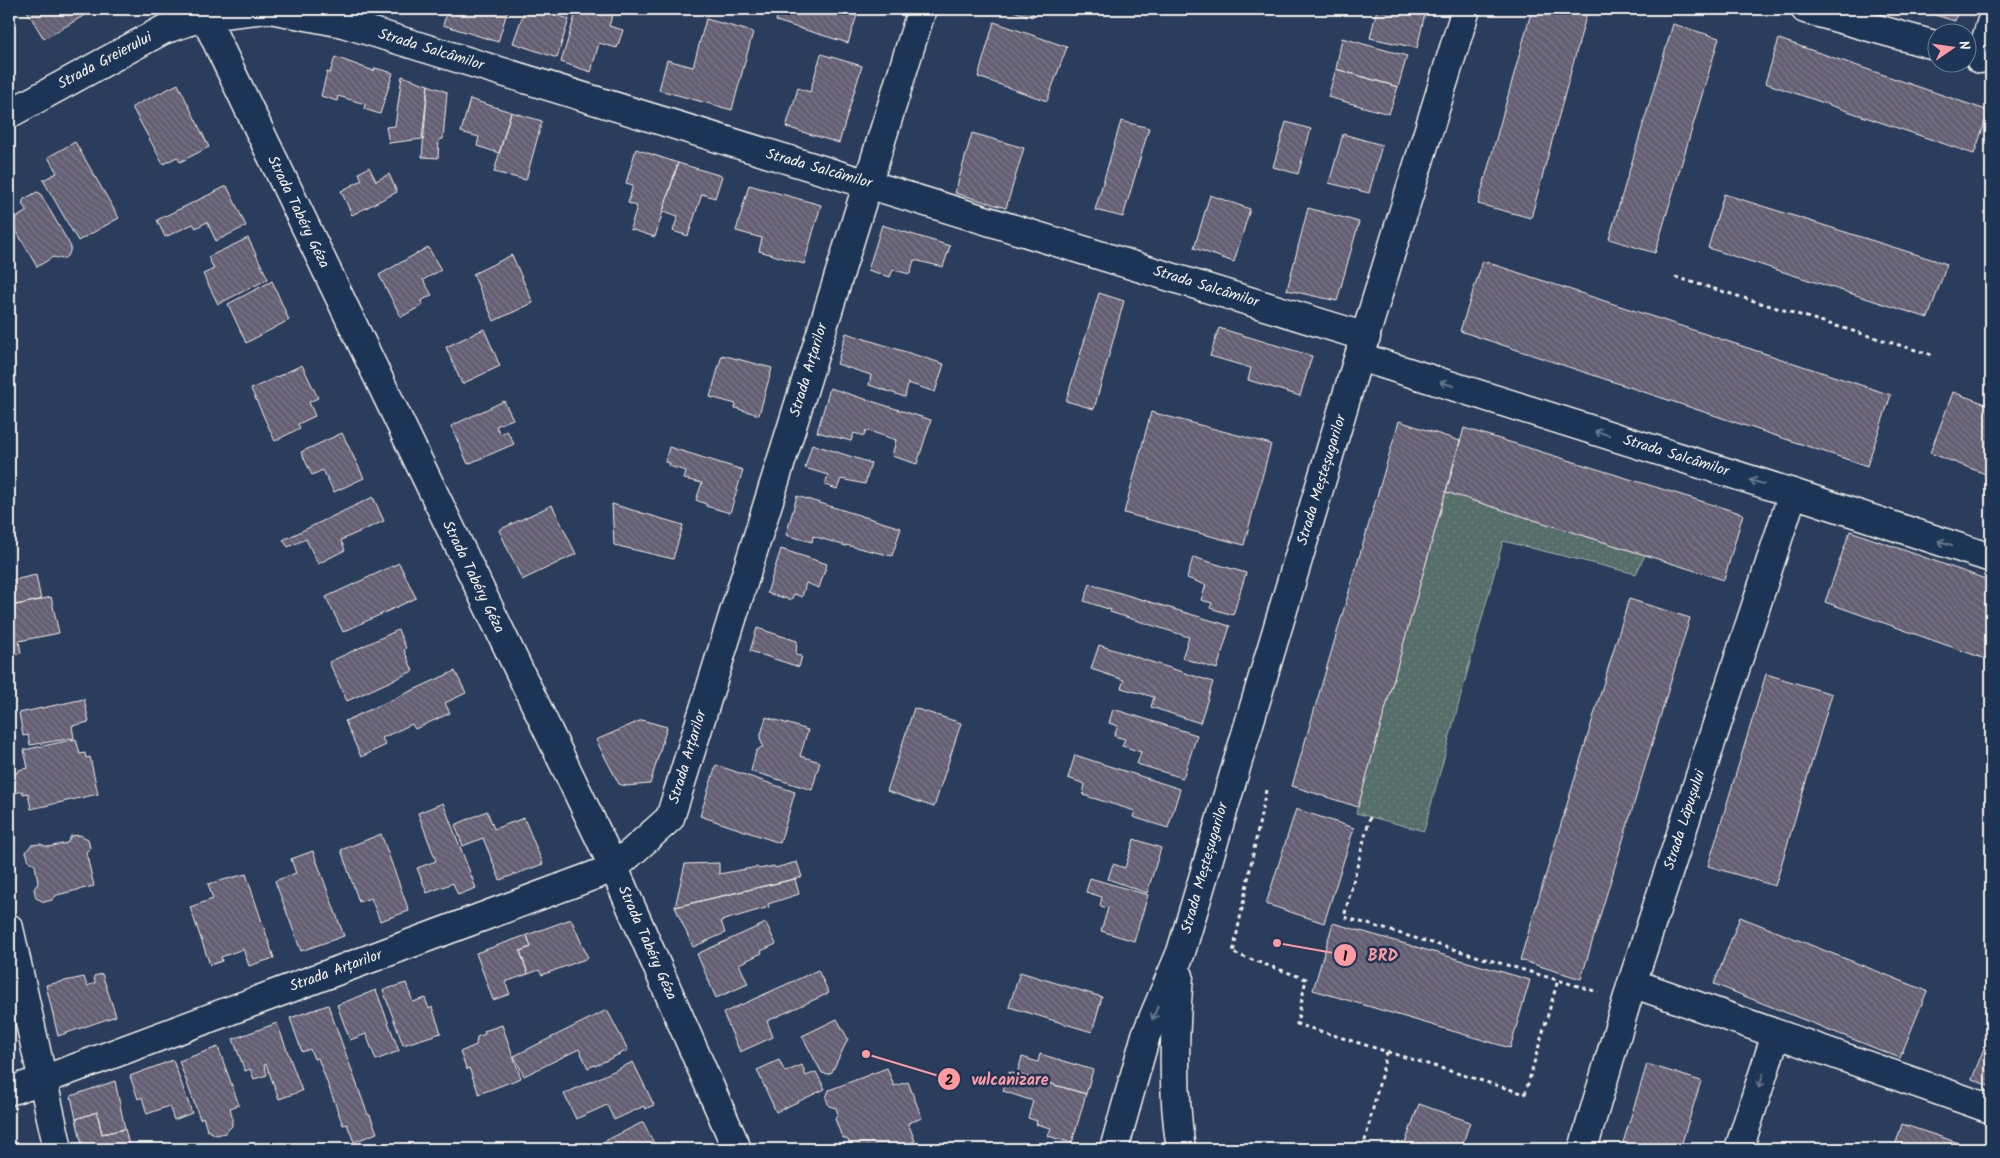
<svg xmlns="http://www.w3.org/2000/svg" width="2000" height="1158" viewBox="0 0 2000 1158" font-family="Kalam,sans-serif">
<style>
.grass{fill:url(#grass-dots);stroke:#a5b0a9}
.building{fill:url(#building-back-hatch);stroke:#f4f1e8}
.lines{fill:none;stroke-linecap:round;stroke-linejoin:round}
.street-casing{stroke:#f4f1e8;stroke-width:31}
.secondary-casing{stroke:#f4f1e8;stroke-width:31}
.path{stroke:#f4f1e8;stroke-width:3;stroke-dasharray:4 4;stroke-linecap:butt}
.street{stroke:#1d3557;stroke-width:28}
.secondary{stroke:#1d3557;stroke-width:28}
.oneway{stroke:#68778a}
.labels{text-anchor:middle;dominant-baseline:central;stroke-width:5;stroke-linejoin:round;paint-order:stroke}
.street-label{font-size:15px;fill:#f4f1e8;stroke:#1d3557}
.leader{fill:none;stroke:#ff9aa2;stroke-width:2}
.callout-dot{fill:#ff9aa2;stroke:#1d3557;stroke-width:2}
.mark-label{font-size:15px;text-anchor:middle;font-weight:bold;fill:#111}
.callout-label{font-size:16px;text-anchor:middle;font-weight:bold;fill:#ff9aa2;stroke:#1d3557;stroke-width:5;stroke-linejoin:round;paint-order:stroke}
</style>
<defs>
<pattern id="grass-dots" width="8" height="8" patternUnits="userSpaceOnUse" patternTransform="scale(1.25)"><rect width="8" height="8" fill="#566e6a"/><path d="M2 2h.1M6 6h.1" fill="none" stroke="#6f837f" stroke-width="1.8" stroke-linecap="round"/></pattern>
<pattern id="building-back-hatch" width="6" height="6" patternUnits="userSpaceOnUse" patternTransform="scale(1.25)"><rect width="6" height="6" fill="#645f73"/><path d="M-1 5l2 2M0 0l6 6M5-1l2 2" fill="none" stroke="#7b7687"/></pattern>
</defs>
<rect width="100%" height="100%" fill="#2b3d5d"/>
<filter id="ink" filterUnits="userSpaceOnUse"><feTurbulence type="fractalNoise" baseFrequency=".02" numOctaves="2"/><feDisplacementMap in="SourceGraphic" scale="10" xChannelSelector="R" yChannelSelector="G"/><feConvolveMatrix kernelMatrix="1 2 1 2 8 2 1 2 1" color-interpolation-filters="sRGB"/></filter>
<g filter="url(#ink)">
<path class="grass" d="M1446,492L1645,555L1636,574L1503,541L1424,831L1356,813Z"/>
<path class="building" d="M26,9H95L44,39Z
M448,9H508L498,42L443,25Z
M525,9H536L569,19L557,58L513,43Z
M577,9H614L609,26L623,30L617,48L599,43L591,72L561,62Z
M779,9H859L848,43L776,21Z
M1007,9H1035L1032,17Z
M1377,9H1426L1417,48L1370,38Z
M1532,9H1588L1531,218L1478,204Z
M1915,9H1958L1955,21Z
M706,19L753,32L732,110L659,90L667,60L693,67Z
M994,22L1067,47L1047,101L978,77Z
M1673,24L1719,38L1655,253L1609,239Z
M1342,38L1407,56L1398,87L1336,69Z
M1779,39L1989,111L1974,154L1765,83Z
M821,54L862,66L839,143L786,127L798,88L810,92Z
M335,57L374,71L375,68L393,73L380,114L364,109L365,104L338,96L337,101L321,96L327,72L330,73Z
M1336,69L1398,87L1389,114L1328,97Z
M402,76L428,85L422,139L389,143L386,127L395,126Z
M178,84L209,147L180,162L177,157L163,164L132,107Z
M428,85L447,92L443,139L439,140L438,158L422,157Z
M470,99L511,112L499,153L477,146L479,137L461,132Z
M511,112L542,121L526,180L494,172Z
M1121,121L1149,128L1123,217L1095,210Z
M1286,122L1311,129L1298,174L1273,167Z
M972,133L1024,148L1006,208L955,193Z
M1343,134L1382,145L1369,193L1329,183Z
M75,142L119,218L78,241L43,180L57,173L48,157Z
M636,149L678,163L655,237L630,229L637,206L628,203L633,185L626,183Z
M678,163L722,176L715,198L702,194L688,236L673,231L678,216L663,211Z
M369,167L376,181L389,174L397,192L352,215L341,191L362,180L359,173Z
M749,185L821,205L804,264L759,251L762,238L736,231Z
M227,186L246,226L216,241L207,222L196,228L193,224L165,237L157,220Z
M37,192L40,193L71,247L69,254L66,257L62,259L53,257L37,267L13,225L16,218L27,211L22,204L24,199Z
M1724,194L1947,264L1928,318L1708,248Z
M1210,195L1250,209L1234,262L1194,248Z
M1308,208L1359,222L1337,301L1287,290Z
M882,225L950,246L943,267L914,260L910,274L893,270L890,277L868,270Z
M248,238L268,279L218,304L203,274L214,269L208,257Z
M428,247L441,270L423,280L432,295L421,301L423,305L401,317L379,275Z
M512,255L533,303L494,321L473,274Z
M1483,261L1891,395L1867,466L1460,331Z
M272,281L289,320L246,343L228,304Z
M1099,293L1124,301L1094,409L1066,401Z
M1219,328L1312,356L1300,396L1248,380L1251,368L1210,356Z
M484,329L500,366L462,384L446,347Z
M846,333L944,364L935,392L908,383L905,397L869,385L871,375L837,364Z
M722,355L772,368L759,415L735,408L736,404L710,397Z
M302,365L318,398L309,402L315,416L298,424L300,428L275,441L251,389Z
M830,388L931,420L917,464L892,456L896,440L866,430L864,436L854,433L851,441L817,432Z
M1953,392L1991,406V476L1930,453Z
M504,401L513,419L496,426L500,434L507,431L514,444L468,464L451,426Z
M1151,412L1271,444L1244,545L1124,513Z
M1399,421L1460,441L1358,807L1292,786Z
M1464,428L1743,514L1724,580L1446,492Z
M342,433L364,478L334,492L323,470L312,475L301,452Z
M812,444L871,463L865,484L841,479L837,489L825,485L828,475L805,468Z
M669,447L743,470L730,513L706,506V504L696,500L702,483L684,479L686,471L669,466L670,463L665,462Z
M797,496L901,528L892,556L846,545V546L813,536L812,542L786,535Z
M373,497L384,521L341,540L345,550L318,564L306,539L288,547L283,540Z
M612,504L683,525L673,559L614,545Z
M552,505L576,554L522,580L499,530Z
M1850,531L1991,581V661L1825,602Z
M781,549L827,564L819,588L806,583L802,597L794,594L791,600L767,593Z
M1193,557L1246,573L1233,615L1210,608L1212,603L1201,600L1206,585L1187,578Z
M399,563L416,598L343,632L326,597Z
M36,575L41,600L9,606V581Z
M1090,584L1230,626L1217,669L1182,658L1189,637L1110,612L1111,610L1084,601Z
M51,597L59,633L19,641L21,653L9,655V607Z
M1629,599L1690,618L1581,979L1520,960Z
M757,628L797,641L796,655L802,656L799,667L750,651Z
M398,630L406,648L404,650L413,671L347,701L329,662Z
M1099,645L1213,682L1200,723L1151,707L1154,697L1121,688L1124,680L1091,669Z
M455,671L466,693L445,703L450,713L415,729L412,724L382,738L386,745L361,757L345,721Z
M1766,674L1832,694L1775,886L1708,866Z
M84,699L89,722L72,726L74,738L30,745L28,735L23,736L19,713Z
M914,708L961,723L934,807L887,791Z
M1113,709L1197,735L1183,778L1137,764L1141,752L1122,746L1125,739L1114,736L1118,726L1109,723Z
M766,717L808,730L800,756L820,762L812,790L751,771L756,751L763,746L760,738Z
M642,720L667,727L650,784L626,786L619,784L596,740Z
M76,739L80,754L85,753L86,758L90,757L98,794L31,809L28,793L23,794V791L15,793L11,774L18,772V770L28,768L24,750Z
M1075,755L1180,789L1168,828L1133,817L1135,811L1083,795L1085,784L1068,778Z
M716,765L795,792L780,843L700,816Z
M443,803L476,888L458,895L453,883L427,893L417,868L436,861L418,813Z
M1296,809L1354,828L1324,923L1266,904Z
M487,811L494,829L524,818L543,864L500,880L483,838L463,846L455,825Z
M381,834L409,911L380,921L371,898L359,902L341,850Z
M80,835L88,839L90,848L86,852L94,886L57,895L52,900L44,902L36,898L34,889L38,883L35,865L29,861L26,852L31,845L40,844L48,847L67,843L71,836Z
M1134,839L1161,848L1147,893L1108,879L1113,864L1125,868Z
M313,851L344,936L301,951L275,881L296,873L291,859Z
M797,862L802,877L675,907L685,864L719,863V874L757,867L759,869L774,866L775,868Z
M246,874L274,958L249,966L243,949L221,957L222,961L210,965L190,907L213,899L208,884Z
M1090,878L1148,895L1134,941L1101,931L1108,908L1100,906L1102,897L1086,892Z
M795,879L799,894L768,904L769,907L721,921L725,933L693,947L675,907Z
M1740,917L1927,991L1900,1058L1714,984Z
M571,919L588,958L542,975L539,970L528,974L520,951L531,947L527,935Z
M766,923L776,944L761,951L762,953L739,964L748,984L716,998L697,954Z
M1333,923L1530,980L1510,1048L1313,990Z
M527,935L531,947L520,951L528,974L505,982L510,994L493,1000L476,953Z
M818,970L829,993L767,1021L773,1037L740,1052L723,1013Z
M1020,972L1102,997L1092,1032L1009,1007Z
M102,974L116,1016L58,1036L46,985L84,977L87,986L95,983L94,976Z
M406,983L413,1002L425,998L429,1009L432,1007L441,1033L403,1045L383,990Z
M376,990L399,1051L376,1060L366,1034L350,1040L337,1005Z
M328,1005L368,1115H370L377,1133L354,1142L347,1124L343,1125L318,1058L314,1059L310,1049L302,1052L290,1018Z
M607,1010L628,1050L595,1066V1065L588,1068L579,1049L524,1076L514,1056Z
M837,1019L848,1039L832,1072L828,1074L822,1073L802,1036Z
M277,1023L302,1091L279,1099L266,1064L264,1065L267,1075L254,1079L250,1069L245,1071L233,1039Z
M502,1025L521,1078L479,1094L469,1068L467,1070L460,1052L476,1045L477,1037L485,1034L484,1031Z
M1991,1030V1087L1972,1079Z
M218,1047L239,1105L230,1108L232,1116V1126L225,1133L216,1135L207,1130L203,1117L200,1119L179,1061Z
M1040,1054L1093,1070L1086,1094L1017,1074L1022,1057L1038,1062Z
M173,1060L192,1113L174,1120L169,1106L147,1114L142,1097L138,1099L130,1076Z
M779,1060L785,1072L802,1065L806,1076L816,1072L825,1089L776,1112L757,1070Z
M633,1062L654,1105L645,1109L644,1106L614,1120L607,1105L576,1119L564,1094Z
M1647,1064L1701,1081L1680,1149H1621Z
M887,1068L894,1086L908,1082L922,1118L908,1123L915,1141L894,1149H848L850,1145L848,1140L842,1137L835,1119L838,1114L836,1108L829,1106L826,1098L829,1090Z
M1009,1072L1086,1094L1072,1143L1048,1136L1051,1128L1036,1124L1037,1121L1028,1118L1033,1101L1003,1091Z
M115,1081L125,1129L102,1134L97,1112L76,1119L71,1096Z
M1419,1104L1470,1122L1461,1149H1403Z
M97,1112L102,1134L125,1129L130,1149H83L76,1119Z
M643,1122L657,1149H589Z
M1902,1124L1977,1149H1894Z"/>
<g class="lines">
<defs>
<path id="street" d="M201,9L614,868L737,1149
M270,9L343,23L1366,337
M1805,9L1938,46
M1980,59L1991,23
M9,114L163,30L205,16L266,9
M1360,357L1793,493L1991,558
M9,928L58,1149
M1632,983L1991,1109
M9,1091L43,1080L614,868L670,818L922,9
M1583,1149L1632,983L1793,493
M1739,1149L1776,1034"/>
<path id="secondary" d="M1179,976C1174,1034 1172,1092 1181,1149
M1114,1149L1146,1035L1181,952L1350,385L1466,9"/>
</defs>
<use href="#street" class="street-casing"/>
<use href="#secondary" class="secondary-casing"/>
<path class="path" d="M1675,277L1932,355
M1266,790L1233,953L1306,979L1297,1024L1525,1094L1558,980
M1370,817L1344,917L1598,992
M1363,1149L1387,1052"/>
<use href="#street" class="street"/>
<use href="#secondary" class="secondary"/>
</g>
<defs><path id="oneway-shaft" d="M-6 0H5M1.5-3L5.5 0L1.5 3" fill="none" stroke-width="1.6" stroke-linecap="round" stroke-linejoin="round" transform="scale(1.25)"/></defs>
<g class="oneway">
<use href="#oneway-shaft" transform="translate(1447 384) rotate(-163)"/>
<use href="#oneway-shaft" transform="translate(1602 433) rotate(-163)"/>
<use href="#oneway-shaft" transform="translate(1757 482) rotate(-163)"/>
<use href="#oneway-shaft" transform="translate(1945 543) rotate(-162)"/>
<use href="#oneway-shaft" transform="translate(1155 1013) rotate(112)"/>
<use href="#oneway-shaft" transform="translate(1761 1081) rotate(108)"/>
</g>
</g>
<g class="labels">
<g class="street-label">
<text transform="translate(431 50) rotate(17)">Strada Salcâmilor</text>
<text transform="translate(105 61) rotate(-28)">Strada Greierului</text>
<text transform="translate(819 169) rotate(16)">Strada Salcâmilor</text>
<text transform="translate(298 212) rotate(64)">Strada Tabéry Géza</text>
<text transform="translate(1206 287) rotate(17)">Strada Salcâmilor</text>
<text transform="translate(809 370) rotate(-73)">Strada Arțarilor</text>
<text transform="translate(1676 456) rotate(17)">Strada Salcâmilor</text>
<text transform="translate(1322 480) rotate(-73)">Strada Meșteșugarilor</text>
<text transform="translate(473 577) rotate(64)">Strada Tabéry Géza</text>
<text transform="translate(688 757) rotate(-73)">Strada Arțarilor</text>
<text transform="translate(1685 820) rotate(-72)">Strada Lăpușului</text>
<text transform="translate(1205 868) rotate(-74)">Strada Meșteșugarilor</text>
<text transform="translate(647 943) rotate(66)">Strada Tabéry Géza</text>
<text transform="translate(336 971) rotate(-20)">Strada Arțarilor</text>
</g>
</g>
<path class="leader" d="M1277 943L1345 955M866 1054L949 1079"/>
<g class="callout-dot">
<circle cx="1277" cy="943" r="5"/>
<circle cx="866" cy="1054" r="5"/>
<circle cx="1345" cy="955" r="12"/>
<circle cx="949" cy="1079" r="12"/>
</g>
<g class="mark-label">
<text x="1345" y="961">1</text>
<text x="949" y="1085">2</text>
</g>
<g class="callout-label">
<text x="1383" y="961">BRD</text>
<text x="1010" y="1085">vulcanizare</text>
</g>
<rect width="2000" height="1158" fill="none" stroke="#1d3557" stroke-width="30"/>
<rect x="15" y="15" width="1970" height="1128" fill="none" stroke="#f4f1e8" stroke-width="2" filter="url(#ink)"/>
<g transform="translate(1952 48) rotate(77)"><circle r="24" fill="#1d3557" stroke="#738091"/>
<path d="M0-4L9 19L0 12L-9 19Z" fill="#ff9aa2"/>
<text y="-8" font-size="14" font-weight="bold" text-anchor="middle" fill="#f4f1e8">N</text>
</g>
</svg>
